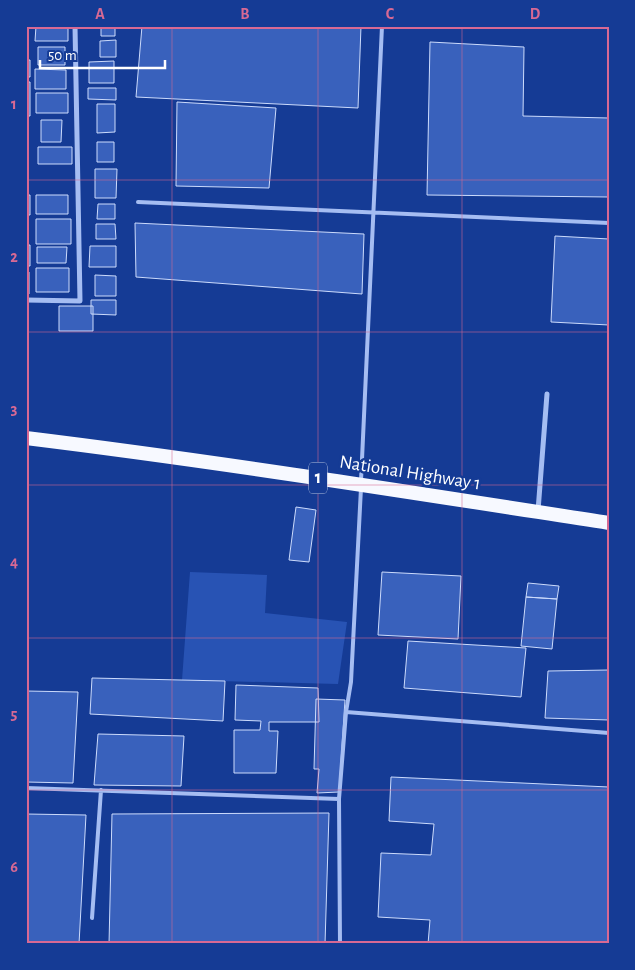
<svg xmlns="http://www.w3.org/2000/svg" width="635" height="970" viewBox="0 0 635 970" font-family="'Alegreya Sans',sans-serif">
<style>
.green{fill:#2853b4}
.building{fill:#3961bc;stroke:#ccdbfc}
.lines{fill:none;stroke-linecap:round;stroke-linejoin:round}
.service{stroke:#a5bdf2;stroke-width:4}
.minor{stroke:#a5bdf2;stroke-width:5}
.trunk{stroke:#f7f9ff;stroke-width:14}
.grid{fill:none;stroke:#d76994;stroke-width:1;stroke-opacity:0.55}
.labels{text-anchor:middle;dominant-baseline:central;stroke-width:5;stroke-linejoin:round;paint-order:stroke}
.shield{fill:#153b95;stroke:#b9c4df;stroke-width:1}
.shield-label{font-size:18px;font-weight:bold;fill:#fff}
.street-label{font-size:19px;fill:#fff;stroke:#153b95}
.neatline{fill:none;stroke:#d76994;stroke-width:2}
.grid-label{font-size:16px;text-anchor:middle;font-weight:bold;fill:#d76994}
</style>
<rect width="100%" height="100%" fill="#153b95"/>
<path class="green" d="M190,572L267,575L265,613L347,622L338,684L182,680Z"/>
<path class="building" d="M36,26H68V41H35Z
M101,26H115V36H101Z
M142,26H361L358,108L136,97Z
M116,40V57H100V41Z
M430,42L524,47L523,116L609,118V197L427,195Z
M38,47H65V65H38Z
M26,60H30V77H26Z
M114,61V83H89V62Z
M35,69L66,70V89H35Z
M26,82H30V116H26Z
M88,88H116V100L88,99Z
M36,93H68V113H36Z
M177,102L276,108L269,188L176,186Z
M97,104H115V132L97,133Z
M41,120H62L61,142H41Z
M26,121H28V142H26Z
M97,142H114V162H97Z
M26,145H28V168H26Z
M38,147H72V164H38Z
M95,169H117L116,198H95Z
M26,195H30V215H26Z
M36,195H68V214H36Z
M98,204H115V219H97Z
M36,219H71V244H36Z
M135,223L364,234L362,294L136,277Z
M96,224H115L116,239H96Z
M555,236L609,239V325L551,322Z
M26,245H30V266H26Z
M90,246H116V267H89Z
M37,247H67L66,263H37Z
M36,268H69V292H36Z
M26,272H29V294H26Z
M95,275L116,276V296H95Z
M91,300H116V315L91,314Z
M59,306H93V331H59Z
M296,507L316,510L309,562L289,560Z
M382,572L461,576L458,639L378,635Z
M528,583L559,586L557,599L526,597Z
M526,597L557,599L552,649L521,646Z
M408,641L526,648L521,697L404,688Z
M609,670V720L545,718L548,671Z
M92,678L225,681L223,721L90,714Z
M236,685L318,688L319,722H269V731H278L276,773H234V730H260L261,721L235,720Z
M26,691L78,692L73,783L26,782Z
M316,699L345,700L339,792L317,793L319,769H314Z
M98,734L184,736L181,786L94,785Z
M391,777L609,787V944H428L430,920L378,917L381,853L431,855L434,824L389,821Z
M329,813L325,944H109L112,814Z
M26,814L86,815L79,944H26Z"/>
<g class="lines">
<path class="service" d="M138,202L609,223
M361,481L382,26
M346,712L609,733
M26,788L339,799
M92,918L101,790
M340,944L339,799L346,712L351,682L361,488"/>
<path class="minor" d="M26,300L80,301L75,26
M538,511L547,394"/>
<path class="trunk" d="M26,438C221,462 415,493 609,523"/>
</g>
<path class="grid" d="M172,26V944M318,26V944M462,26V944M26,180H609M26,332H609M26,485H609M26,638H609M26,790H609"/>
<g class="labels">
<rect class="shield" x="309" y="462.5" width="18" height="31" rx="4"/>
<g class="shield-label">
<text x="318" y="478">1</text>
</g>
<g class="street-label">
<text transform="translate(410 473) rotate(9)">National Highway 1</text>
</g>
</g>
<rect width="635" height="970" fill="none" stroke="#153b95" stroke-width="55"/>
<path d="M40 60v8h125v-8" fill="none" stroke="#ffffff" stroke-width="2.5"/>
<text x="48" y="60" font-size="15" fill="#ffffff" stroke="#153b95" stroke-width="4" paint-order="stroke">50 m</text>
<rect x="28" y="28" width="580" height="914" class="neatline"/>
<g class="grid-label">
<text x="100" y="19">A</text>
<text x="245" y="19">B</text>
<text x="390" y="19">C</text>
<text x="535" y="19">D</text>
<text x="14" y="109">1</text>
<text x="14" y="262">2</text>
<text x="14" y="414">3</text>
<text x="14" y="567">4</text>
<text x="14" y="719">5</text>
<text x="14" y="872">6</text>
</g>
</svg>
